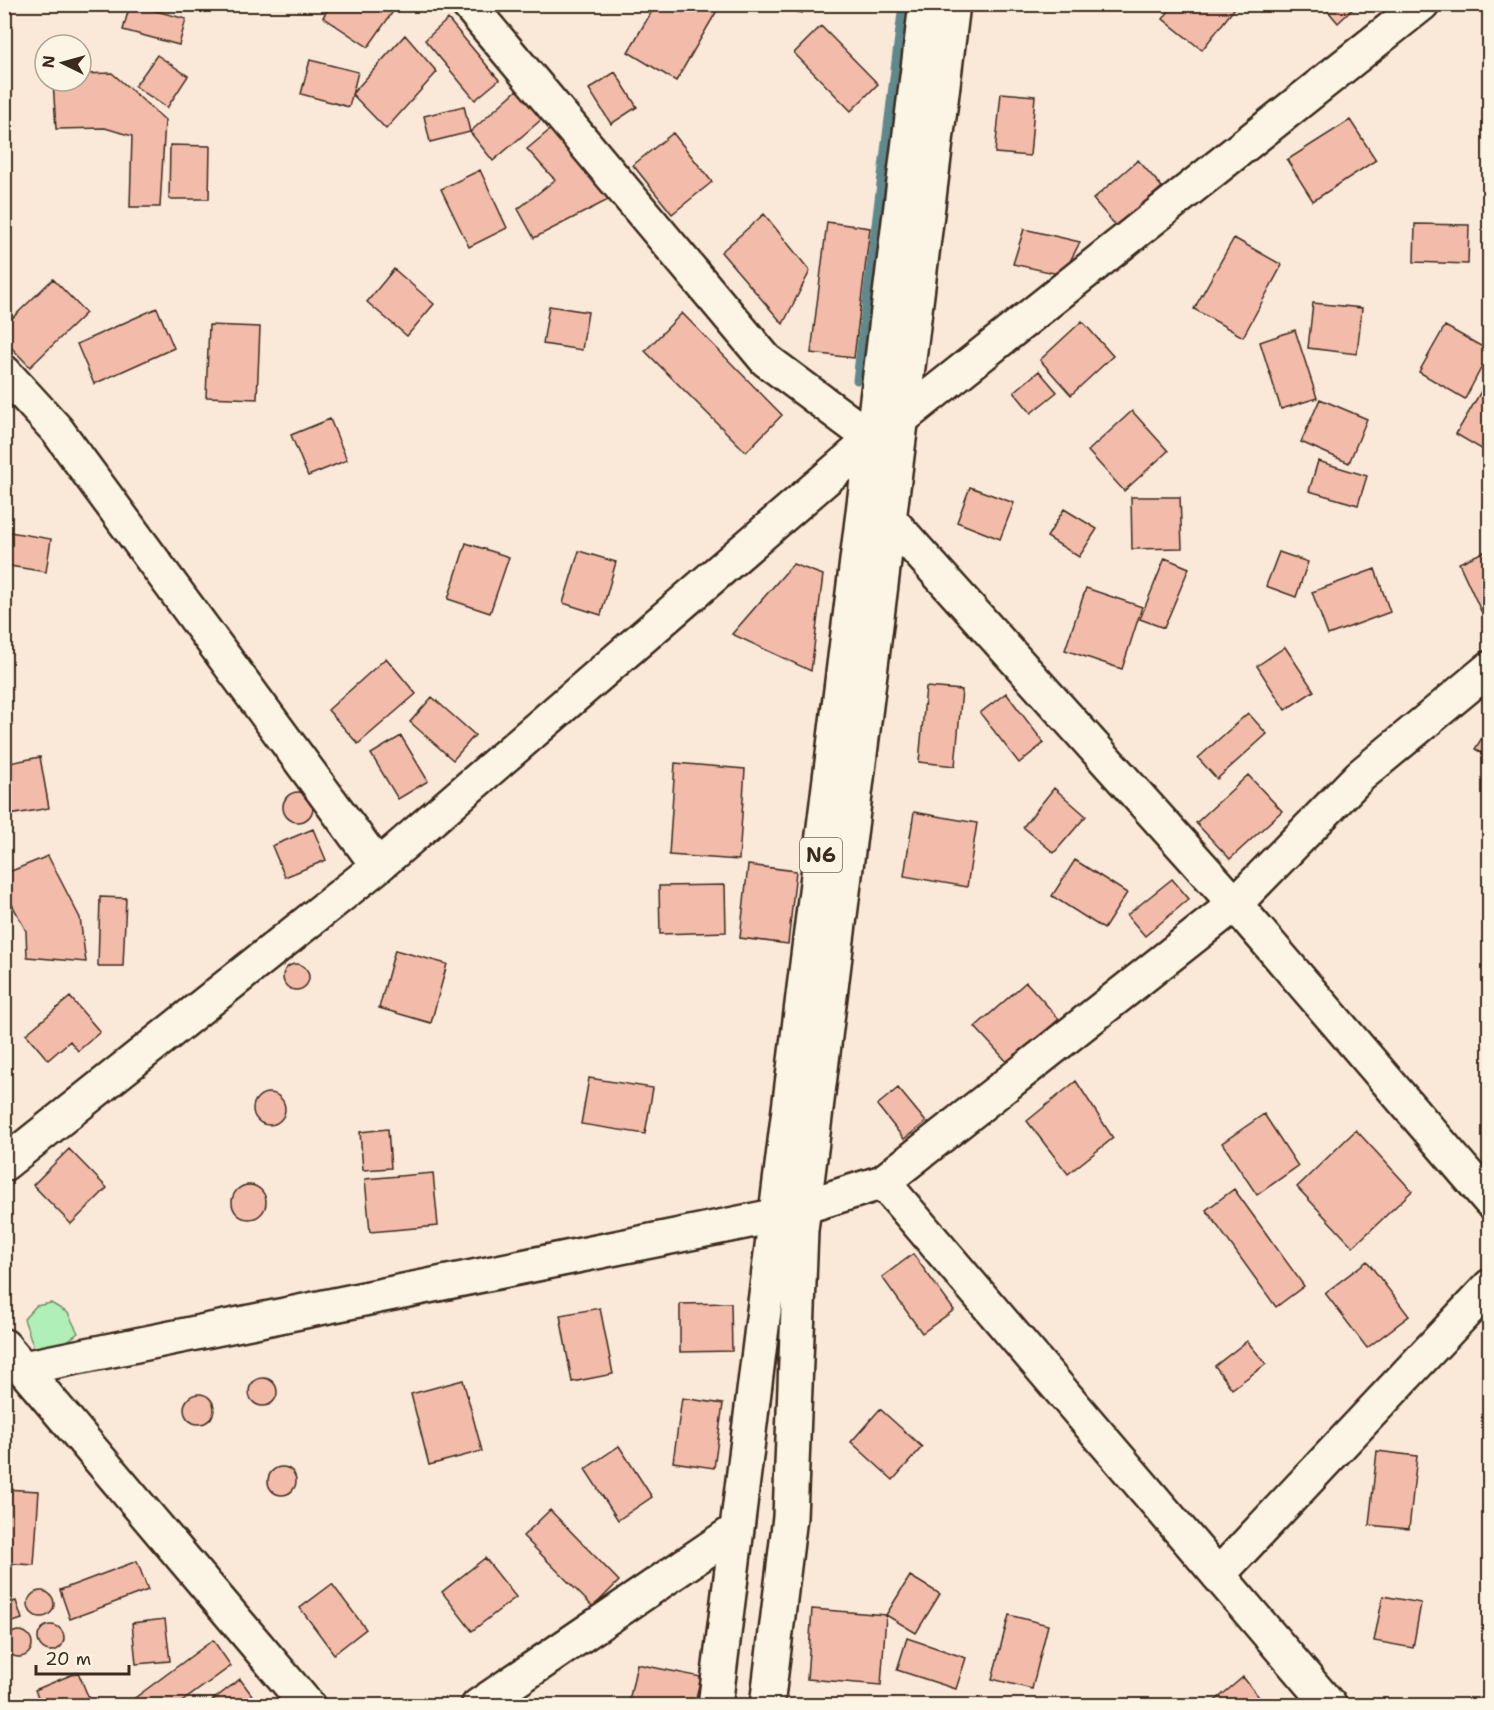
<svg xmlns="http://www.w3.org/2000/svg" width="1494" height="1710" viewBox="0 0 1494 1710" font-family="'Shantell Sans',sans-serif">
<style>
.green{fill:#b0efb7;stroke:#768c6a;stroke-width:1.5}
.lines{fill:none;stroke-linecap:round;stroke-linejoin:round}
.stream{stroke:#60898d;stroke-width:9}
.building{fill:#f3bba9;stroke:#3b2a1e;stroke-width:1.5}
.minor-casing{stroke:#3b2a1e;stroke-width:38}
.highway-casing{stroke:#3b2a1e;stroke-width:38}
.minor{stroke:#fcf5e5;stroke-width:33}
.highway{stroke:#fcf5e5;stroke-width:33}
.labels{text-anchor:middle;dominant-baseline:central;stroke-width:4.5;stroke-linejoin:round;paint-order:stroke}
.shield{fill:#fcf5e5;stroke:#75675a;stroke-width:1.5}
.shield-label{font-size:20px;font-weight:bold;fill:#3b2a1e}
</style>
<rect width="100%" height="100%" fill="#fae9d9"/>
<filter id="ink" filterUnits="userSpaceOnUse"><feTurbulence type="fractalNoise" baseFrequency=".0167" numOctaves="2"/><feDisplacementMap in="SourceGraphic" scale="12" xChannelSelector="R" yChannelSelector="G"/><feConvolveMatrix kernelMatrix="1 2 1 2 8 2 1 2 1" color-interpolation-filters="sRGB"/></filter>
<g filter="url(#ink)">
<path class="green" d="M51,1303L68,1313L78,1333L49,1355L34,1348L24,1319L36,1306Z"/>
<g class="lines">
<path class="stream" d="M857,380L903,4"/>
</g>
<path class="building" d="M130,4L186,19L179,45L123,30Z
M331,4H379L392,13L368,47L323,17Z
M656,4H710L718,9L676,81L628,52Z
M769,4H804L802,13Z
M1061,4H1098V8L1061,7Z
M1174,4H1238L1202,50L1163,19Z
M1322,4H1358L1338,23Z
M448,19L499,80L475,100L425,40Z
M821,26L878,84L851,111L794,53Z
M405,35L437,72L386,129L352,94Z
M157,55L188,76L167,108L135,86Z
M310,60L358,72L349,107L301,94Z
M615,72L637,107L611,124L589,89Z
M112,73L165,120L160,207H130L132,136L105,128L56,129L53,81H81V74Z
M517,90L542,119L493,161L470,132Z
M1001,93L1035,96L1030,156L995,153Z
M464,106L470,132L430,142L424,116Z
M1350,120L1376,160L1313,201L1287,160Z
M551,129L610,199L534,238L518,209L555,180L527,149Z
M673,133L712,182L672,214L633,165Z
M170,145L210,146L209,199H169Z
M1138,160L1162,187L1117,227L1093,199Z
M480,170L507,228L469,247L441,189Z
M764,214L810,271L783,324L721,252Z
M827,222L870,228L854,358L811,353Z
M1415,224L1469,225L1468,264L1414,262Z
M1024,229L1080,242L1063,275L1013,264Z
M1234,238L1282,265L1243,337L1194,309Z
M394,269L434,304L407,336L367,302Z
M53,279L86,313L30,367L4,340V326Z
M1313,303L1362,308L1357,354L1308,348Z
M549,306L588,312L582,350L543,344Z
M157,308L174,348L94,384L77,344Z
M682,313L782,415L746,452L645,351Z
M1082,321L1113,356L1071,395L1040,360Z
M209,325L260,327L257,399L206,397Z
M1445,326L1490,351L1465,399L1419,372Z
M1295,330L1317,398L1281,409L1260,342Z
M1039,371L1057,392L1031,413L1014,392Z
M1490,376V454L1456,434Z
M1320,399L1367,419L1349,463L1301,442Z
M1132,411L1168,451L1124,491L1088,451Z
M330,419L347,460L308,476L291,435Z
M1318,461L1367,476L1358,505L1309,491Z
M970,487L1014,503L1000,539L957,522Z
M1131,497H1180L1182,548L1132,549Z
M1064,509L1097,529L1079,557L1047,537Z
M4,531L51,539L46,572L4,565Z
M466,543L509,557L490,613L448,599Z
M1490,549V607L1481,611L1459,563Z
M579,551L616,562L601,615L563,603Z
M1279,552L1308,562L1296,597L1266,586Z
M1165,558L1189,568L1164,628L1140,619Z
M793,564L823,575L811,671L732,634Z
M1375,569L1390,612L1328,635L1312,592Z
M1086,588L1142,607L1122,669L1065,650Z
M1285,647L1314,691L1285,710L1257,666Z
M386,658L416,694L358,744L328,710Z
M926,687L962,690L955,766L919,762Z
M1006,693L1044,743L1019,763L980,713Z
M432,697L475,735L453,760L410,722Z
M1248,713L1267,734L1217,779L1198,758Z
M1490,725V758L1475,749Z
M401,736L428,781L398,799L371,754Z
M40,757L49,808L4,816V764Z
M675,763L745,769L739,860L669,855Z
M1248,775L1282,811L1230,859L1196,823Z
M1054,788L1086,816L1054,853L1023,827Z
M283 807a15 15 0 1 1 30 0a15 15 0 1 1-30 0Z
M914,812L977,823L967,887L904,876Z
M313,829L326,860L285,877L272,846Z
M48,856L80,918L86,962L27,957L26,931L4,889V874Z
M1075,860L1127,893L1104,929L1052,896Z
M748,865L796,871L788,944L740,938Z
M1172,879L1189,899L1145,936L1127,915Z
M725,885L726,932L660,934L659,886Z
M100,897L126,898L123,966H98Z
M395,950L447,964L431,1023L379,1008Z
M283 977a13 13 0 1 1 26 0a13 13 0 1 1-26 0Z
M1026,982L1059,1019L1009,1064L975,1027Z
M70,997L100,1032L78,1051L70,1041L48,1060L26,1034Z
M589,1078L653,1088L645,1134L581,1124Z
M1076,1081L1113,1138L1068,1174L1027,1121Z
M898,1088L926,1122L904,1139L877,1105Z
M253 1109a16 16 0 1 1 32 0a16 16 0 1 1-32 0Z
M1264,1114L1298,1166L1257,1195L1222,1143Z
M388,1129L391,1168L363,1170L360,1132Z
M1356,1130L1412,1191L1353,1247L1297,1187Z
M69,1149L107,1188L71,1224L33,1185Z
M433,1173L438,1226L370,1232L365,1179Z
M232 1202a17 17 0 1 1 34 0a17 17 0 1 1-34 0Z
M1234,1189L1304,1286L1276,1307L1206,1210Z
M913,1254L954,1310L922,1333L882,1277Z
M1367,1261L1409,1316L1367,1348L1325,1293Z
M731,1303L732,1351L680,1352V1304Z
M600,1308L613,1374L572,1382L560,1315Z
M1247,1341L1266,1364L1232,1389L1215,1366Z
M249 1392a14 14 0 1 1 28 0a14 14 0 1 1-28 0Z
M463,1380L482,1451L429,1465L411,1394Z
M184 1409a15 15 0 1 1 30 0a15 15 0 1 1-30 0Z
M682,1398L723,1404L714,1468L673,1462Z
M880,1409L922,1447L893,1480L851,1442Z
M619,1446L652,1497L618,1520L585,1469Z
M1377,1451L1417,1456L1409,1529L1369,1525Z
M268 1481a14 14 0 1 1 28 0a14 14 0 1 1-28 0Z
M4,1489L39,1491L34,1565L4,1563Z
M550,1510L619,1581L593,1607L523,1536Z
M485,1558L516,1597L472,1631L442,1592Z
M137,1561L148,1590L70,1619L60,1590Z
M910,1576L940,1594L916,1633L886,1615Z
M332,1584L366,1629L334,1654L300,1608Z
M28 1604a13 13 0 1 1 26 0a13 13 0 1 1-26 0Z
M1383,1596L1421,1603L1413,1648L1374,1641Z
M16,1601L22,1619L4,1625V1605Z
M812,1609L886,1615L881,1685L807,1679Z
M1009,1615L1048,1625L1032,1689L992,1679Z
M165,1619L170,1661L136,1664L132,1623Z
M38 1638a13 13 0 1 1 26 0a13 13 0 1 1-26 0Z
M6 1644a13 13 0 1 1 26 0a13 13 0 1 1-26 0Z
M907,1638L966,1658L956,1689L897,1670Z
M213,1640L231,1666L176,1706H124Z
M637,1664L701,1677L694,1706H628Z
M78,1672L92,1706H42L35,1690Z
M1243,1677L1266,1706H1209Z
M240,1679L260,1706H205Z"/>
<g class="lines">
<defs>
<path id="minor" d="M468,4L766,360L872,439
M4,372L57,430L378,866
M874,502L1235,904L1490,1201
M4,1164L378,866L872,439L901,419L1422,4
M883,1182L1235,904L1360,776L1490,668
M4,1346L308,1706
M23,1368L774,1216L883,1182L1330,1706
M1218,1575L1490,1286
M478,1706L735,1531"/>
<path id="highway" d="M715,1706L926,4
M767,1706L790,1517L801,1230L953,4"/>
</defs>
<use href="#minor" class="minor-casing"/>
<use href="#highway" class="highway-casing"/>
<use href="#minor" class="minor"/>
<use href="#highway" class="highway"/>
</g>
</g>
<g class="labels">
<rect class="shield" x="800" y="838" width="42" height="34" rx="4.5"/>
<g class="shield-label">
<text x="821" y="855">N6</text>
</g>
</g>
<rect width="1494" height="1710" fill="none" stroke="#fcf5e5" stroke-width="24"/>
<rect x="12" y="12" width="1470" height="1686" fill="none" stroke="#3b2a1e" stroke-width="2" filter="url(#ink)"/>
<g transform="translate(63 63) rotate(275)"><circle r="28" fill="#fcf5e5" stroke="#afa495" stroke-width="1.5"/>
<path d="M0-4.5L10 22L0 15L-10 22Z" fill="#3b2a1e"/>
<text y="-9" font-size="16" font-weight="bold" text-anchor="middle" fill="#3b2a1e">N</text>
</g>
<path d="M36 1665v9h93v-9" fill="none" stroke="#3b2a1e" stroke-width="3"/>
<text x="45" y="1665" font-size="18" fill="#3b2a1e" stroke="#fcf5e5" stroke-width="4.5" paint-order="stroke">20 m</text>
</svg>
